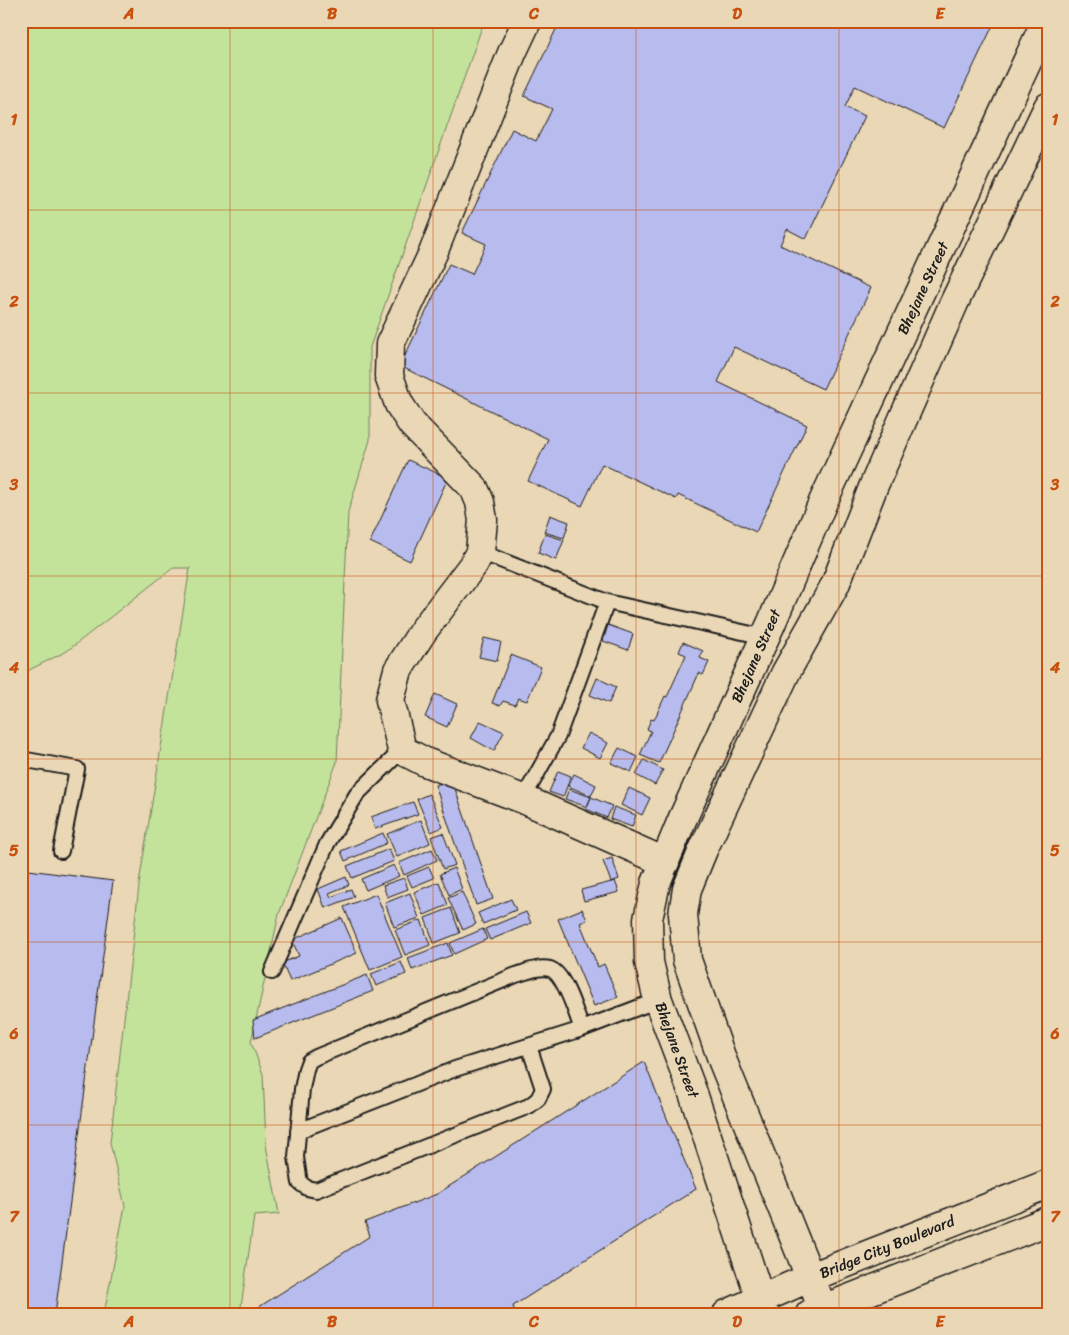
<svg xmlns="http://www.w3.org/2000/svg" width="1069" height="1335" viewBox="0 0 1069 1335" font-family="Sriracha,sans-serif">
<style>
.green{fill:#c3e39b;stroke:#70805c}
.building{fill:#b8bbed;stroke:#1c1c1c}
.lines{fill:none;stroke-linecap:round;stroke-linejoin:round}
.service-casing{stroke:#1c1c1c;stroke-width:18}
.minor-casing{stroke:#1c1c1c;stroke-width:31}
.tertiary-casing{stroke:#1c1c1c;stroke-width:31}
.service{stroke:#ead7b5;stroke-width:14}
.minor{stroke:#ead7b5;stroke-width:28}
.tertiary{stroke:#ead7b5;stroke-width:28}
.grid{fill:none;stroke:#c9500e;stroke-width:1;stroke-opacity:0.55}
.labels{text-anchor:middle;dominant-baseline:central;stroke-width:4;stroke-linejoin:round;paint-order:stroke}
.street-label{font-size:15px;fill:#1c1c1c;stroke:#ead7b5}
.neatline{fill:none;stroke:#c9500e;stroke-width:2}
.grid-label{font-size:16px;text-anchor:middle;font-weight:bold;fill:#c9500e}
</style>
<rect width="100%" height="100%" fill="#ead7b5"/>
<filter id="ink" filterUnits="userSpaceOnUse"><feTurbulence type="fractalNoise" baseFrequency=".02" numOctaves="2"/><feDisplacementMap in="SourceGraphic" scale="10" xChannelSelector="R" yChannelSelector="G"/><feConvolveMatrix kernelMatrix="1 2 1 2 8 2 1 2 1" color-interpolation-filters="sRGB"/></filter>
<g filter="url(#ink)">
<path class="green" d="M21,21H484L370,347V440L348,512L337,762L279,914L251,1042L263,1074L266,1145L279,1214L254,1216L240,1314H104L125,1206L110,1143L140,877L190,568H173L67,651L21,674Z"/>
<path class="building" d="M560,21H995L944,128L855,86L845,107L865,116L806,239L787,229L780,245L871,288L823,389L734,347L718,382L807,425L756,532L678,495L676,499L602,464L582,506L528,481L548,439L400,366L449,264L472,274L486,244L462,233L512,129L536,141L552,109L524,96Z
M408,460L448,478L410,561L370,542Z
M550,515L569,522L564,538L544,532Z
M545,534L564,540L556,560L538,553Z
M608,625L633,634L628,650L603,641Z
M484,638L501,642L497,661L479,657Z
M683,642L703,651L700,658L709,662L703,675L699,673L659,763L640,755L651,731L647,729L651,719L654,720L665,696L667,697L686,655L679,652Z
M511,655L541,667L527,701L518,698L515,705L503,701L500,706L492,703Z
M597,678L616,687L609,703L590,695Z
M435,694L457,704L447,727L425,717Z
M480,721L504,732L494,751L471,738Z
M589,733L608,743L600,758L581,748Z
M619,748L638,757L631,772L611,763Z
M644,760L663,770L655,785L636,775Z
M558,771L571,776L563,797L549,792Z
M574,774L596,785L591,796L568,786Z
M452,780L493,899L476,905L435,785Z
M629,788L650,798L642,815L621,805Z
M569,789L591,797L587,807L565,799Z
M429,794L443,827L431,832L417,799Z
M591,797L612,806L607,818L586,809Z
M413,802L418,814L375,829L371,817Z
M614,807L636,815L632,827L610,819Z
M421,820L430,843L397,857L387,834Z
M383,833L387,843L345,861L341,851Z
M443,833L455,865L443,869L431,837Z
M389,849L394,861L352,878L347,866Z
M432,849L437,860L404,875L399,863Z
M612,858L619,879L611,882L603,861Z
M394,865L399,876L366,890L361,879Z
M429,867L434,878L412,887L407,876Z
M454,868L462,889L449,895L440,874Z
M21,869L113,881L55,1314H21Z
M346,877L349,885L329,893L331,897L351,889L354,897L325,908L318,889Z
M404,878L408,889L387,897L383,885Z
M615,881L619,892L584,901L581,890Z
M439,882L448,905L424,915L414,892Z
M462,892L476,924L463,930L448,898Z
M410,893L419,918L394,927L385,903Z
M376,894L402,957L370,970L344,907Z
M511,899L516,910L483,924L478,913Z
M451,908L460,933L434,943L425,918Z
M582,909L587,920L580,923L598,967L604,964L618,997L594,1006L558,919Z
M526,912L531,923L490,940L485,929Z
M342,918L357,953L290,981L282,963L299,956L292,940Z
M421,920L430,945L405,955L395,930Z
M483,929L487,939L454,954L450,943Z
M448,943L452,955L412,970L408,958Z
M401,962L406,974L376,986L371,974Z
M367,975L373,991L255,1038L253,1020Z
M644,1062L696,1189L513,1306L516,1314H248L370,1236L365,1222L437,1194Z"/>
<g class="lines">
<defs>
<path id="service" d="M480,552L607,602L765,637
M21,759L77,769L61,851
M523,799L558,736L607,602
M272,972L327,844L357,794L402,750
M529,1046L543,1089L538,1099L529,1106L316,1190L307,1188L300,1183L296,1157L302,1089L306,1069L309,1061L316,1057L516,975C526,972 539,966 550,969C565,974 576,1014 582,1029
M298,1131L455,1069L582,1029L658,1000"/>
<path id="minor" d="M527,21L512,53L433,253L390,344L389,376L399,404L412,424L474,488L480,502L483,520L480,552L473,565L423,631L398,670L390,700L402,750L425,762L523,799L665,862"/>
<path id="tertiary" d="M727,1314L811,1277L1048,1184
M765,1314L693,1093L658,1000L649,962L648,919L656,883L682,820L771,624L823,502L1046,21
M810,1314L1048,1221
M825,1314L723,1062L687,960L683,914L687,889L703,850L786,672L835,585L874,485L954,303L1048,107"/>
</defs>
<use href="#service" class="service-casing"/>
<use href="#minor" class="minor-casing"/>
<use href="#tertiary" class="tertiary-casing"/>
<use href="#service" class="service"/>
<use href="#minor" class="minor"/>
<use href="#tertiary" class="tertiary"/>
</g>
</g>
<path class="grid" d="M230,21V1314M433,21V1314M636,21V1314M839,21V1314M21,210H1048M21,393H1048M21,576H1048M21,759H1048M21,942H1048M21,1125H1048"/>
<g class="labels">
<g class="street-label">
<text transform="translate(923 288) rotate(-65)">Bhejane Street</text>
<text transform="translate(756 656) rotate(-66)">Bhejane Street</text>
<text transform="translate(677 1050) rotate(70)">Bhejane Street</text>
<text transform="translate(887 1247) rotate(-22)">Bridge City Boulevard</text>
</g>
</g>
<rect width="1069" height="1335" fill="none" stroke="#ead7b5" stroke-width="55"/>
<rect x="28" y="28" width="1014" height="1280" class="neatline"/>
<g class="grid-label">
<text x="129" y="19">A</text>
<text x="332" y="19">B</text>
<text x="534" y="19">C</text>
<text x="737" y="19">D</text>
<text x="940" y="19">E</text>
<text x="14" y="125">1</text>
<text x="1055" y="125">1</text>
<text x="14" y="307">2</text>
<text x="1055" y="307">2</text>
<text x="14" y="490">3</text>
<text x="1055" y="490">3</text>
<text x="14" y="673">4</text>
<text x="1055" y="673">4</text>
<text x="14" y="856">5</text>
<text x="1055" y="856">5</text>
<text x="14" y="1039">6</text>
<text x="1055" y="1039">6</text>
<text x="14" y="1222">7</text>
<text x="1055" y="1222">7</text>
<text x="129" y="1327">A</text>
<text x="332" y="1327">B</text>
<text x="534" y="1327">C</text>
<text x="737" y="1327">D</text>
<text x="940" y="1327">E</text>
</g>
</svg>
